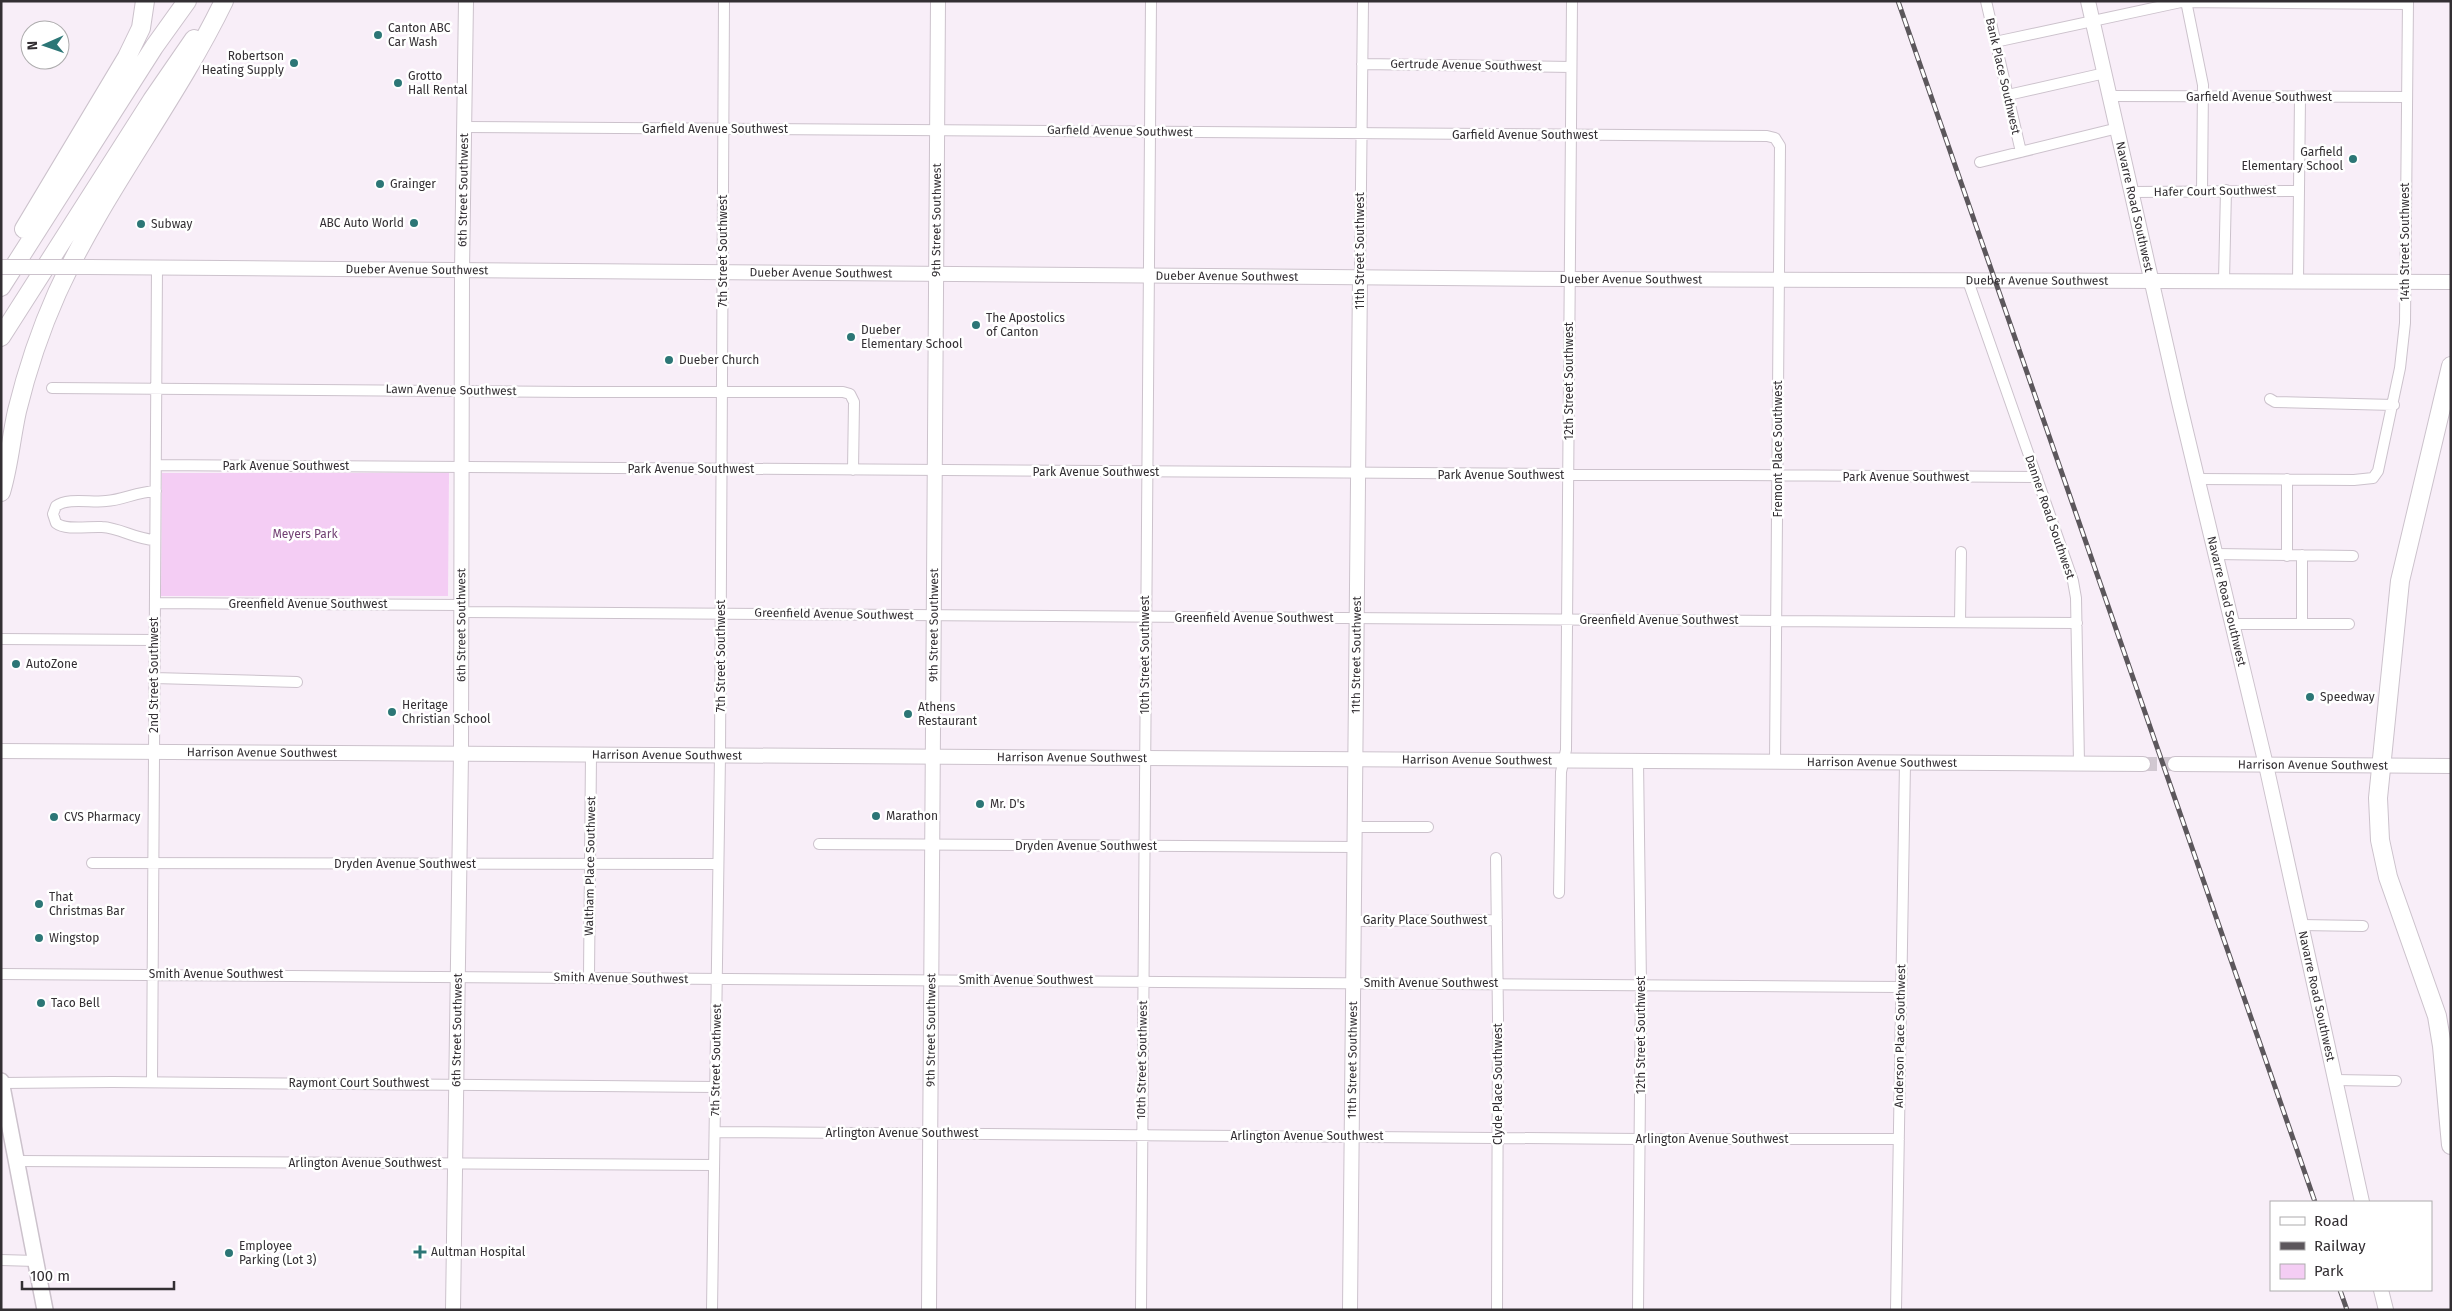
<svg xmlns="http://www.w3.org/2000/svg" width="2452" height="1311" viewBox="0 0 2452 1311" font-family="'Fira Sans',sans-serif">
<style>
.green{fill:#f4cdf4}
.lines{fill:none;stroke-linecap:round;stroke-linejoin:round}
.secondary-tunnel{stroke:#d1c8d1;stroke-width:14;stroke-dasharray:14 7;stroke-linecap:butt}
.street-casing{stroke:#ccc2cc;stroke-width:12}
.secondary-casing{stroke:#ccc2cc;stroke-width:16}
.primary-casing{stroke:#ccc2cc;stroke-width:18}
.highway-casing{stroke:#ccc2cc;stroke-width:20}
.street{stroke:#fff;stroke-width:10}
.secondary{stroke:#fff;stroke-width:14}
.primary{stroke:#fff;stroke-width:15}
.highway{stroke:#fff;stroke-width:18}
.rail-casing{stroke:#5c575c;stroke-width:5}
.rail{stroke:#fff;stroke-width:3;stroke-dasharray:9;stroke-linecap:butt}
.secondary-bridge-casing{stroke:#ccc2cc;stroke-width:16;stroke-linecap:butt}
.secondary-bridge{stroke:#fff;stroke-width:14}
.poi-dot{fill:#2c7676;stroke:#fff;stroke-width:2}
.labels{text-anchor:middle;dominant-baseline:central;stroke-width:5;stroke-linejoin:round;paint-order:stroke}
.poi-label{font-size:12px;fill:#332f33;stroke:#fff;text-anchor:start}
.street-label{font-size:12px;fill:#332f33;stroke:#fff}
.park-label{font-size:12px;fill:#734274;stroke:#fff}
</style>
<rect width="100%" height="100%" fill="#f8eef8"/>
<path class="green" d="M162,473H449L448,596H161Z"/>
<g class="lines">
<path class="secondary-tunnel" d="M2143,764H2175"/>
<defs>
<path id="street" d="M1986,1L2021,152
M2186,1L2203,85L2202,192
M1995,42L2181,2L2408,4
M1362,64L1571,67
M2008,95L2105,73
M2110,96L2407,97
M465,127L1767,136L1775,138L1780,146L1775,762
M1980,162L2118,128
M2132,192L2299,191
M1360,277L1363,1
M1968,281L2073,581L2076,598L2079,763
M2224,281L2226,190
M2298,282L2300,97
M52,388L577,392H843L850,394L854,402L853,470
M2270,399L2275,402L2394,405
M156,465L2037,477
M2198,479L2354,480L2373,478L2378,471L2400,368L2405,323L2408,1
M155,540C134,539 121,528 102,527C89,526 66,531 56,523L53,514L56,506C68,497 92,503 106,501C123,500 136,492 156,491
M2215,554L2353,556
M2287,556V479
M155,603L461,605
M461,612L2077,623
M1960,622L1961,552
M2231,624H2349
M2302,624V555
M1,639L154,640
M154,678L297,682
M1638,761L1641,985L1638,1310
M1354,827H1428
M819,844L1354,847
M1496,858L1498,1018L1497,1310
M92,863L718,864
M1559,893L1561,772L1566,750L1572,1
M1353,921L1497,920
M2301,925L2363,926
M1,974L1901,987
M589,977L591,754
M2335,1080L2396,1081
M152,1082L157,267
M2,1083L112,1082L715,1087
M715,1132L1640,1139H1899
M17,1161L714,1165
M1,1260L36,1261
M712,1310L720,755L724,1
M1141,1310L1151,1
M1896,1310L1905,763"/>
<g id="secondary">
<path id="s1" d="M2088,1L2179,402L2266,765L2362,1202"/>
<path id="s2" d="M89,267L1569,279L2451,282"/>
<path id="s3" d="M1,751L2143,764"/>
<path id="s4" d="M2175,764L2451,766"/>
<path d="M2381,1290L2386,1310"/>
<path id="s5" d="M453,1310L461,753L462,270L466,1"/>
<path id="s6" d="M929,1310L938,1"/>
<path id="s7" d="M1350,1310L1360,277"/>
</g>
<path id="primary" d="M1,1081L45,1310"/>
<path id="highway" d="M24,229L127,57L141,28L145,1
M1,287L154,47L187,1
M1,337L152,100L194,39
M2451,366L2400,581L2378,798L2380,840L2388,877L2437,1016L2442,1046L2451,1145
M1,492C9,466 11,438 17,411C27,370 40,331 57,293C104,190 175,102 224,1"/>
</defs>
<use href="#street" class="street-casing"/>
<use href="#secondary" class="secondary-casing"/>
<use href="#primary" class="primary-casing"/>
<use href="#highway" class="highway-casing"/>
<use href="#street" class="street"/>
<use href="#secondary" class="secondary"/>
<use href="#primary" class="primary"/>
<use href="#highway" class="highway"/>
<defs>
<path id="rail" d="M1898,1L2315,1202
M2340,1290L2347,1310"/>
</defs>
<use href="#rail" class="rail-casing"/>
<use href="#rail" class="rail"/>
<defs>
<path id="secondary-bridge" d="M1,267H89"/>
</defs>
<use href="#secondary-bridge" class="secondary-bridge-casing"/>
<use href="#secondary-bridge" class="secondary-bridge"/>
</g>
<g class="poi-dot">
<circle cx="378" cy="35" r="5"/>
<circle cx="294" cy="63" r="5"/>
<circle cx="398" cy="83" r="5"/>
<circle cx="2353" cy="159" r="5"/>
<circle cx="380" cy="184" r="5"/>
<circle cx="414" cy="223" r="5"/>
<circle cx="141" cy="224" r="5"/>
<circle cx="976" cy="325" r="5"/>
<circle cx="851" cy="337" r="5"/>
<circle cx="669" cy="360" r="5"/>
<circle cx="16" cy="664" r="5"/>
<circle cx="2310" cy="697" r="5"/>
<circle cx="392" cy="712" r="5"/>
<circle cx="908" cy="714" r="5"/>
<circle cx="980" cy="804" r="5"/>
<circle cx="876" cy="816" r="5"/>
<circle cx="54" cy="817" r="5"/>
<circle cx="39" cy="904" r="5"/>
<circle cx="39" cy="938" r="5"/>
<circle cx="41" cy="1003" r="5"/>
<path d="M417.5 1244.5h5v5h5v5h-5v5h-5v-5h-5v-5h5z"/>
<circle cx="229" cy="1253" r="5"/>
</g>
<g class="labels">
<g class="poi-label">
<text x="388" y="28">Canton ABC<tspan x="388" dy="14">Car Wash</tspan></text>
<text x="284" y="56" text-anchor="end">Robertson<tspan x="284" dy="14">Heating Supply</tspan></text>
<text x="408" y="76">Grotto<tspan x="408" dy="14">Hall Rental</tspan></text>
<text x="2343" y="152" text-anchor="end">Garfield<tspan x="2343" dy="14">Elementary School</tspan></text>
<text x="390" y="184">Grainger</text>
<text x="404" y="223" text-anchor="end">ABC Auto World</text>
<text x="151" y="224">Subway</text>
<text x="986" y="318">The Apostolics<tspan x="986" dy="14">of Canton</tspan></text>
<text x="861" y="330">Dueber<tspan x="861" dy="14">Elementary School</tspan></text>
<text x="679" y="360">Dueber Church</text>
<text x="26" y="664">AutoZone</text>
<text x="2320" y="697">Speedway</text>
<text x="402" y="705">Heritage<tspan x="402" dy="14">Christian School</tspan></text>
<text x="918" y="707">Athens<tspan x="918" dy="14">Restaurant</tspan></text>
<text x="990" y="804">Mr. D's</text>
<text x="886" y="816">Marathon</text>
<text x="64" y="817">CVS Pharmacy</text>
<text x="49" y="897">That<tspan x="49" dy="14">Christmas Bar</tspan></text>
<text x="49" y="938">Wingstop</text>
<text x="51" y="1003">Taco Bell</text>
<text x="239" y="1246">Employee<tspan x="239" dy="14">Parking (Lot 3)</tspan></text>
<text x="431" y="1252">Aultman Hospital</text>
</g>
<g class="street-label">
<text transform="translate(1466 65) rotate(1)">Gertrude Avenue Southwest</text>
<text transform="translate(2003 76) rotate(77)">Bank Place Southwest</text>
<text x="2259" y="97">Garfield Avenue Southwest</text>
<text x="715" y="129">Garfield Avenue Southwest</text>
<text transform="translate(1120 131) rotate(1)">Garfield Avenue Southwest</text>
<text x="1525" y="135">Garfield Avenue Southwest</text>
<text stroke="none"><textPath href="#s5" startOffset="1120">6th Street Southwest</textPath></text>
<text transform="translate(2215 191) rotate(-1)">Hafer Court Southwest</text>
<text stroke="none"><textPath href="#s1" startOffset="211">Navarre Road Southwest</textPath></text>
<text stroke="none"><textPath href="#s6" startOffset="1090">9th Street Southwest</textPath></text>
<text transform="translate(2405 242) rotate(-90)">14th Street Southwest</text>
<text transform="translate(723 251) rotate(-90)">7th Street Southwest</text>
<text transform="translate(1360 251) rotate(-90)">11th Street Southwest</text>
<text stroke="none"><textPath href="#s2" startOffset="328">Dueber Avenue Southwest</textPath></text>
<text stroke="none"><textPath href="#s2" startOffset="732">Dueber Avenue Southwest</textPath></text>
<text stroke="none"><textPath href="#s2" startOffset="1138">Dueber Avenue Southwest</textPath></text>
<text stroke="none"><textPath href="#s2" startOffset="1542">Dueber Avenue Southwest</textPath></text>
<text stroke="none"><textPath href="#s2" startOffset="1948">Dueber Avenue Southwest</textPath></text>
<text transform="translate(1569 381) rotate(-90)">12th Street Southwest</text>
<text transform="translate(451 390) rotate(1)">Lawn Avenue Southwest</text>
<text transform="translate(1778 449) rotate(-90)">Fremont Place Southwest</text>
<text x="286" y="466">Park Avenue Southwest</text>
<text x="691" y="469">Park Avenue Southwest</text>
<text x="1096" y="472">Park Avenue Southwest</text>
<text x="1501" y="475">Park Avenue Southwest</text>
<text x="1906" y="477">Park Avenue Southwest</text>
<text transform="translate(2050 517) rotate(71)">Danner Road Southwest</text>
<text stroke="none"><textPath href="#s1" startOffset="616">Navarre Road Southwest</textPath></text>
<text x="308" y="604">Greenfield Avenue Southwest</text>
<text transform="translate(834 614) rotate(1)">Greenfield Avenue Southwest</text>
<text x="1254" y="618">Greenfield Avenue Southwest</text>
<text x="1659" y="620">Greenfield Avenue Southwest</text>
<text stroke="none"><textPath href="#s5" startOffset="685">6th Street Southwest</textPath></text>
<text stroke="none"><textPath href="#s6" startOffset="685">9th Street Southwest</textPath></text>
<text transform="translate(1145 655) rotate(-90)">10th Street Southwest</text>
<text transform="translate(721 656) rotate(-90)">7th Street Southwest</text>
<text stroke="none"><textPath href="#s7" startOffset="655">11th Street Southwest</textPath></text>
<text transform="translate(154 675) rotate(-90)">2nd Street Southwest</text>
<text stroke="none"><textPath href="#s3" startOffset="261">Harrison Avenue Southwest</textPath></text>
<text stroke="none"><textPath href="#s3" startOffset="666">Harrison Avenue Southwest</textPath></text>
<text stroke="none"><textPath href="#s3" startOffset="1071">Harrison Avenue Southwest</textPath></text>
<text stroke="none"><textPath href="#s3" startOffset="1476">Harrison Avenue Southwest</textPath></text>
<text stroke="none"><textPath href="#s3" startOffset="1881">Harrison Avenue Southwest</textPath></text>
<text stroke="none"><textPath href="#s4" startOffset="138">Harrison Avenue Southwest</textPath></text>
<text x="1086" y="846">Dryden Avenue Southwest</text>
<text x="405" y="864">Dryden Avenue Southwest</text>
<text transform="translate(590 866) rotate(-89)">Waltham Place Southwest</text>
<text x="1425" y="920">Garity Place Southwest</text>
<text x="216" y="974">Smith Avenue Southwest</text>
<text transform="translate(621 978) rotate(1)">Smith Avenue Southwest</text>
<text x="1026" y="980">Smith Avenue Southwest</text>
<text x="1431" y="983">Smith Avenue Southwest</text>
<text stroke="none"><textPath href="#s1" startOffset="1021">Navarre Road Southwest</textPath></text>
<text stroke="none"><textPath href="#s5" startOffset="280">6th Street Southwest</textPath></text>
<text stroke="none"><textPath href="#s6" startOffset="280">9th Street Southwest</textPath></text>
<text transform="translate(1641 1035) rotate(-90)">12th Street Southwest</text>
<text transform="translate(1900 1036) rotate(-89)">Anderson Place Southwest</text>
<text transform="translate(716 1060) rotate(-89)">7th Street Southwest</text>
<text transform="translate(1142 1060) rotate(-89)">10th Street Southwest</text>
<text stroke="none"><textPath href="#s7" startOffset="250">11th Street Southwest</textPath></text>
<text x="359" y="1083">Raymont Court Southwest</text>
<text transform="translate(1498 1084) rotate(-90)">Clyde Place Southwest</text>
<text x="902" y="1133">Arlington Avenue Southwest</text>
<text x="1307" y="1136">Arlington Avenue Southwest</text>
<text x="1712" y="1139">Arlington Avenue Southwest</text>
<text x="365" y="1163">Arlington Avenue Southwest</text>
</g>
<g class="park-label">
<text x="305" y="534">Meyers Park</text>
</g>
</g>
<rect width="2452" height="1311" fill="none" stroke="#332f33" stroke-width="5"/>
<rect x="2270" y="1201" width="162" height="90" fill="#ffffff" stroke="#adacad"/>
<rect x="2280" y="1217" width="25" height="8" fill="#ffffff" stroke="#adacad"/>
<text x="2314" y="1226" font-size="15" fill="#332f33">Road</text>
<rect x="2280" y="1242" width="25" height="8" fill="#5c575c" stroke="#adacad"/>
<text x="2314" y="1251" font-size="15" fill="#332f33">Railway</text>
<rect x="2280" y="1264" width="25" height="15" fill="#f4cdf4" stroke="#adacad"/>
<text x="2314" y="1276" font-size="15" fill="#332f33">Park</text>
<g transform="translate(45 45) rotate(268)"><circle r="24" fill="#ffffff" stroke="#adacad"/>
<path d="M0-4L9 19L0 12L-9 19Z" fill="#2c7676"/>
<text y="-8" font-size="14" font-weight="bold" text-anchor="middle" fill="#332f33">N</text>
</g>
<path d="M22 1281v8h152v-8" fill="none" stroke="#332f33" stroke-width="2.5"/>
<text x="30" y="1281" font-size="15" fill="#332f33" stroke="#ffffff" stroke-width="4" paint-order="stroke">100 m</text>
</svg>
